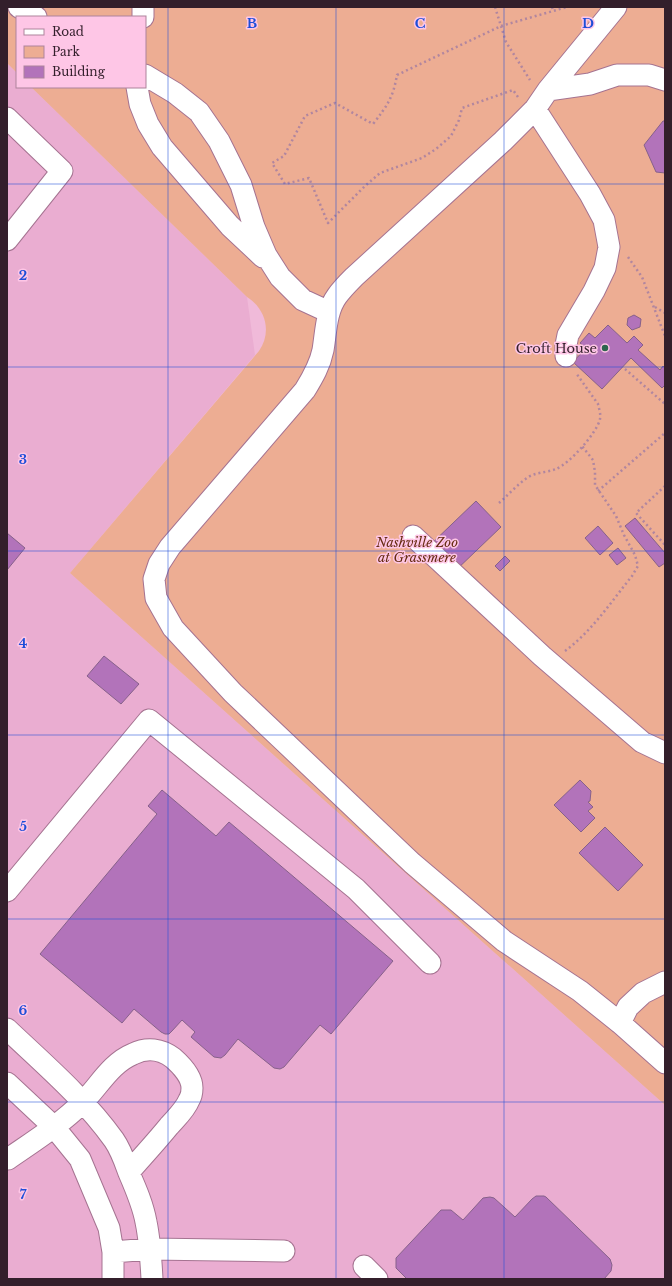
<svg xmlns="http://www.w3.org/2000/svg" width="672" height="1286" viewBox="0 0 672 1286" font-family="'Libre Baskerville',serif">
<style>
.built{fill:#eaadd1}
.green{fill:#edad93}
.building{fill:#b273ba;stroke:#86618a}
.lines{fill:none;stroke-linecap:round;stroke-linejoin:round}
.minor-casing{stroke:#a57391;stroke-width:23}
.path{stroke:#b1869f;stroke-width:2.5;stroke-dasharray:2 3;stroke-linecap:butt}
.minor{stroke:#fff;stroke-width:21}
.grid{fill:none;stroke:#1d4ed8;stroke-width:1;stroke-opacity:0.55}
.poi-dot{fill:#2d654d;stroke:#fec6e6;stroke-width:1.5}
.labels{text-anchor:middle;dominant-baseline:central;stroke-width:3;stroke-linejoin:round;paint-order:stroke}
.poi-label{font-size:13px;fill:#331f2b;stroke:#fec6e6;text-anchor:end}
.park-label{font-size:13px;font-style:italic;fill:#652b10;stroke:#fec6e6}
.grid-label{font-size:13px;text-anchor:middle;font-weight:bold;fill:#1d4ed8;stroke:#fec6e6;stroke-width:3;stroke-linejoin:round;paint-order:stroke}
</style>
<rect width="100%" height="100%" fill="#f0bad9"/>
<path class="built" d="M7,63L17,73V87H31L247,297L255,355L70,573L665,1105V1279H7Z"/>
<path class="green" d="M7,7H665V1105L70,573L259,351C272,332 266,309 247,297L31,87H145V17H17V73L7,63Z"/>
<path class="building" d="M663,121H665V173L656,172L644,145Z
M634,315L641,319L640,327L632,330L627,325L628,318Z
M608,325L627,343L634,336L643,345L638,350L660,370L663,366L665,368V385L662,388L631,358L602,389L573,362L586,348L580,343L589,333L595,338Z
M476,501L501,527L453,573L428,547Z
M635,518L665,553V563L659,567L625,526Z
M598,526L613,543L600,555L585,538Z
M7,533L25,548L7,570Z
M618,548L626,558L617,565L609,555Z
M505,556L510,561L500,571L495,566Z
M104,656L139,684L121,704L87,676Z
M580,780L591,791L590,801L588,802L593,807L588,811L595,818L581,832L554,805Z
M162,790L216,836L229,822L393,961L331,1034L320,1025L284,1067L280,1069L274,1068L238,1039L225,1055L221,1058L214,1057L191,1037L195,1032L182,1020L172,1031L169,1034H165L161,1032L134,1009L122,1023L40,954L157,814L148,806Z
M605,827L643,865L618,891L579,853Z
M536,1196H544L546,1197L610,1259L612,1265L611,1271L604,1279H407L396,1268V1258L441,1210H451L463,1220L483,1198L490,1197L494,1198L515,1217L532,1199Z"/>
<g class="lines">
<defs>
<path id="minor" d="M19,7L36,17
M616,7L548,90L535,109L503,141L354,277C348,283 342,289 337,296C326,311 326,332 323,350C320,365 313,377 305,390L170,547L159,564L154,579L156,598L173,628L233,693L412,863L504,941L580,991L620,1023L665,1063
M143,17V7
M145,75L175,93L199,112L219,141L241,185L254,227L266,255L280,277L303,300L329,312
M137,87L140,104L148,124L162,147L230,226L263,257
M548,90L590,84L617,75H649L665,80
M535,109L590,194L604,220L609,247L605,268L594,291L568,335L566,345V356
M7,118L62,171L7,240
M413,536L542,656L642,742L665,753
M7,891L149,720L356,889L430,963
M620,1023L628,1007L643,993L665,982
M7,1029C44,1064 84,1098 114,1140C121,1150 125,1162 129,1173C136,1189 143,1205 146,1222C150,1241 151,1260 152,1279
M7,1083L54,1127L80,1159L109,1228L113,1252V1279
M8,1159C34,1141 61,1124 83,1102C99,1086 111,1063 133,1054C147,1047 161,1049 173,1058C181,1065 192,1077 192,1088C192,1092 191,1097 189,1100C185,1110 176,1118 169,1126C156,1142 142,1157 129,1172
M113,1252L150,1249L284,1251
M364,1266L377,1279"/>
</defs>
<use href="#minor" class="minor-casing"/>
<path class="path" d="M495,7L506,42L530,80
M552,7L553,11
M518,97L513,90L462,108L459,120L451,136L436,149L422,158L380,173L365,186L328,223L309,178L285,184L272,163L284,156L305,116L335,103L373,124C387,106 393,98 397,75L501,26L567,7
M628,257L642,277L665,336
M655,307L665,313
M625,369L665,404
M665,486L636,513L665,545
M598,491L665,433
M499,503C508,495 517,485 527,478C535,472 546,473 556,469C569,464 597,433 600,419C601,414 599,409 598,404L576,373
M565,651C592,631 611,602 632,576L638,566L635,555L624,535L616,516L595,485V472L593,460L582,446"/>
<use href="#minor" class="minor"/>
</g>
<path class="grid" d="M168,7V1279M336,7V1279M504,7V1279M7,184H665M7,367H665M7,551H665M7,735H665M7,919H665M7,1102H665"/>
<circle class="poi-dot" cx="605" cy="348" r="4"/>
<g class="labels">
<g class="poi-label">
<text x="597" y="348">Croft House</text>
</g>
<g class="park-label">
<text x="417" y="542">Nashville Zoo<tspan x="417" dy="15">at Grassmere</tspan></text>
</g>
</g>
<g class="grid-label">
<text x="252" y="28">B</text>
<text x="420" y="28">C</text>
<text x="588" y="28">D</text>
<text x="23" y="280">2</text>
<text x="23" y="464">3</text>
<text x="23" y="648">4</text>
<text x="23" y="831">5</text>
<text x="23" y="1015">6</text>
<text x="23" y="1199">7</text>
</g>
<rect width="672" height="1286" fill="none" stroke="#331f2b" stroke-width="16"/>
<rect x="16" y="16" width="130" height="72" fill="#fec6e6" stroke="#ad839b"/>
<rect x="24" y="29" width="20" height="6" fill="#ffffff" stroke="#ad839b"/>
<text x="52" y="36" font-size="12" fill="#331f2b">Road</text>
<rect x="24" y="46" width="20" height="12" fill="#edad93" stroke="#ad839b"/>
<text x="52" y="56" font-size="12" fill="#331f2b">Park</text>
<rect x="24" y="66" width="20" height="12" fill="#b273ba" stroke="#ad839b"/>
<text x="52" y="76" font-size="12" fill="#331f2b">Building</text>
</svg>
